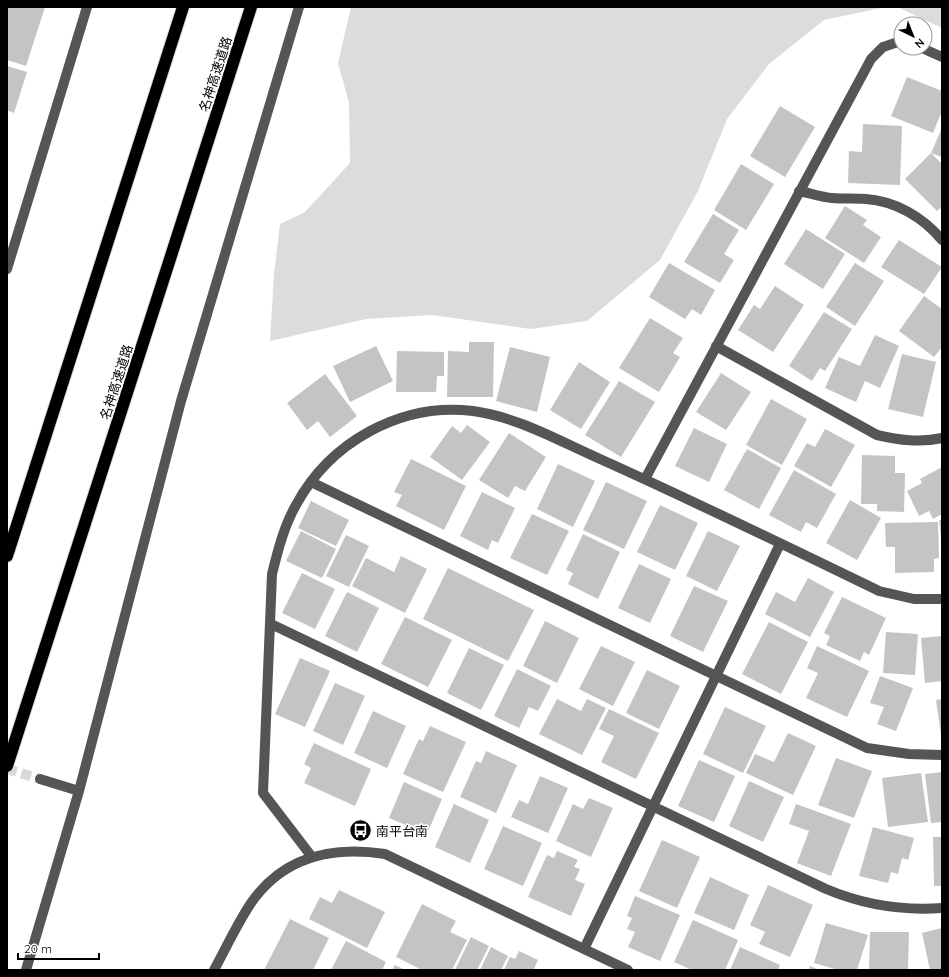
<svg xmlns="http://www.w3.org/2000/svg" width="949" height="977" viewBox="0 0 949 977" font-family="Quicksand,'Noto Sans JP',sans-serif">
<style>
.green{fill:#dcdcdc}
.building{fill:#c4c4c4}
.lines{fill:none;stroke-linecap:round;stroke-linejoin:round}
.minor-tunnel{stroke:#d9d9d9;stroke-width:10;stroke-dasharray:10 5;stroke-linecap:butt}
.highway-casing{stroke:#dbdbdb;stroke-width:14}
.minor{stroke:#555;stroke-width:10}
.highway{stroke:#000;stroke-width:12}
.labels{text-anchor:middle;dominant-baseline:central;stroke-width:3.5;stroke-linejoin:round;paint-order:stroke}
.street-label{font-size:13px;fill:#000;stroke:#fff}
.poi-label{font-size:13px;fill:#000;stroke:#fff;text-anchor:start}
</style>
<rect width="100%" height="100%" fill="#fff"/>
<path class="green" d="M351,7H886L824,20L769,64L727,119L698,191L660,260L587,321L531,329L432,315L366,319L270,341L274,274L280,224L305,212L350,163L349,103L338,63Z
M897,7H942V28Z"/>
<path class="building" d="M7,7H45L26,66L7,60Z
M7,66L27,72L14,113L7,110Z
M907,77L942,91V111L933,133L891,116Z
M780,106L815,127L785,177L750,156Z
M863,124L902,126L900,185L848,183L849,151L862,152Z
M942,128V157L931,153L942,164V210L940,208L937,211L905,179L931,153Z
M741,164L774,184L746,230L714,210Z
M845,206L867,220L863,225L881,237L864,263L825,238Z
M713,214L739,230L724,254L734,260L720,283L684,262Z
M806,229L845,254L823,289L784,264Z
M899,240L942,267L924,294L881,267Z
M669,263L715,290L701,315L692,309L685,319L649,297Z
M855,263L884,281L855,326L826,307Z
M775,286L804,305L773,352L738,330L754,305L760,309Z
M924,296L942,309V347L934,357L899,331Z
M824,312L852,329L825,371L820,368L812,381L789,366Z
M650,318L683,338L673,353L680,357L659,392L619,368Z
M875,335L899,346L880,388L865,381L856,402L825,388L839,357L860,366Z
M469,342H494L493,397H447L448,351L469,352Z
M376,346L393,381L350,402L333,366Z
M510,347L550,357L537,412L496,401Z
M397,351L444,352V376H437L436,392H396Z
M902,354L936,362L923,417L888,409Z
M579,362L610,382L581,429L550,410Z
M721,373L751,392L726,430L696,412Z
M325,374L357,416L330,437L318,421L307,430L287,403Z
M619,381L655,402L621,457L585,435Z
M771,399L807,419L782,465L746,445Z
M467,425L490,442L462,480L430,457L452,426L461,433Z
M694,428L727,444L709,482L675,466Z
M825,429L855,445L831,487L794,466L807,443L815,447Z
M509,433L546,457L525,491L515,486L508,498L479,480Z
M747,449L781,468L759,509L724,490Z
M862,455L895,456V473H905L904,512L877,511V504H861Z
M411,459L466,486L444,530L396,506L402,495L394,492Z
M558,464L595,481L573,527L537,509Z
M942,467V514L933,519L929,511L919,516L907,491L922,483L920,479Z
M794,470L836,494L817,528L806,522L801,532L769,515Z
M606,482L647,501L624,549L583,530Z
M482,492L515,508L498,543L492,540L488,550L460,536Z
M850,500L881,518L857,560L826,543Z
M311,501L349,520L336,546L298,528Z
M660,505L698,523L675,570L637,552Z
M532,514L569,531L547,575L510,558Z
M939,520H942V537H941Z
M938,522L939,558L934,559V572L895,573V547H886L885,523Z
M301,531L336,549L322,578L286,561Z
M708,531L740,546L717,591L686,576Z
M583,534L620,552L598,599L568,584L573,573L566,570Z
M346,535L369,546L349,587L326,576Z
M401,556L427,569L405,613L352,586L366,558L394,572Z
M639,564L671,579L650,623L618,608Z
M448,568L534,610L508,661L423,619Z
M302,573L335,589L315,629L282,613Z
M808,578L834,592L810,637L765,614L776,592L795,602Z
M694,586L728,601L703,652L670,636Z
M347,592L379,608L357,652L325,636Z
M842,597L886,618L869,655L864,652L860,661L826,645L830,636L824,633Z
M405,617L452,640L428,687L381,664Z
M545,621L579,638L557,683L523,666Z
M769,622L808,642L781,694L742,674Z
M886,632L918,634L915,675L883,673Z
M942,636V681L925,683L921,638Z
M601,646L635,662L613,706L579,689Z
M817,646L869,671L847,717L806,698L818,673L807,668Z
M469,648L504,665L481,710L447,693Z
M300,658L330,671L305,727L275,714Z
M517,669L551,686L538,711L529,707L519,728L494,716Z
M647,670L680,686L659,729L626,713Z
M880,676L913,688L896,731L877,724L884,707L870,703Z
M335,683L365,696L343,745L313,731Z
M557,699L581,711L587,699L606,708L582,755L539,734Z
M942,699V735H941L936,700Z
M725,707L766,726L743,773L703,754Z
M609,709L659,733L636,779L601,762L614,736L599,729Z
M373,711L406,726L387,768L354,753Z
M430,726L466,742L443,792L403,774L419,739L423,741Z
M788,733L816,746L793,795L746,773L755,754L774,762Z
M314,743L371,769L355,806L304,783L311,768L304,764Z
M486,751L517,765L496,813L460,797L476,761L481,763Z
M836,758L872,771L854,818L818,805Z
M699,760L735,776L714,822L678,806Z
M942,772V822L931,823L925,774Z
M921,773L928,822L888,827L882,778Z
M540,776L568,788L548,833L511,817L519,800L528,804Z
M749,781L784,797L763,842L729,826Z
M404,782L442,799L427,834L389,818Z
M589,798L613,808L591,857L556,841L573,804L583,809Z
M454,804L489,820L470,863L435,847Z
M796,804L851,824L831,876L797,863L809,831L789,824Z
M503,826L542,843L523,886L484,869Z
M873,827L914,838L908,860L902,858L898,874L891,872L888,883L859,876Z
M933,837H942V886H934Z
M662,840L700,857L677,908L639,891Z
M557,851L578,860L574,867L580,869L575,880L585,884L571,916L528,897L547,855L554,858Z
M710,877L749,895L734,930L694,913Z
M768,885L813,905L790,957L759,944L765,932L750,925Z
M339,890L385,912L367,948L309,919L320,897L332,903Z
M635,896L680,915L660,961L628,947L635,932L627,929L632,918L627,916Z
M422,904L456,921L450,932L467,940L452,970H422L396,957Z
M290,919L329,938L313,970H264Z
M693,920L738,940L725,970H692L674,962Z
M826,923L868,935L857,970H838L814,963Z
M942,928V970H930L922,933Z
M870,932H909L908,970H869Z
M471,937L489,946L477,970H455Z
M346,941L386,962L382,970H331Z
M491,947L508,956L501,970H480Z
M740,947L780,965L778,970H730Z
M519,951L538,960L534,969L537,970H504L510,957L515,959Z
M395,965L405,970H392Z
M810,966L820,970H809Z"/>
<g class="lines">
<path class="minor-tunnel" d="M7,769L40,779"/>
<defs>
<path id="highway" d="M7,556L183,7
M7,766L251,7"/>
</defs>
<use href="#highway" class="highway-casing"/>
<path class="minor" d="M922,48L942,57
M799,191C810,193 821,197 832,198C843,199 855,198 866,199C895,201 923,217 942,240
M7,269L87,7
M716,346L877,435C899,440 920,443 942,438
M645,479L871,59L883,47L901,41
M311,482L867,748L909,754L942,755
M271,624L826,889C864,905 901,911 942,908
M40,779L79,791
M312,857L263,793L272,574C278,550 284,526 296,505C330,442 401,402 473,411C518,417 559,441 600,459C694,501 786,546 879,591L914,599H942
M584,949L780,544
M26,970L79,791L181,401L299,7
M214,970C226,948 237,924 251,903C283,857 332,846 385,854L628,970"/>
<use href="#highway" class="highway"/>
</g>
<defs>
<symbol id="bus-disc" viewBox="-11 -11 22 22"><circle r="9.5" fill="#000" stroke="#fff"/><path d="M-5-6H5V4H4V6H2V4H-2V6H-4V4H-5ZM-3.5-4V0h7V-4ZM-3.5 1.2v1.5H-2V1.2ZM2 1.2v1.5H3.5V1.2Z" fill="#fff"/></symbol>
</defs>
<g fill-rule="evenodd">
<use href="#bus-disc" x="348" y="818" width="25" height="25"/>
</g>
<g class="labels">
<g class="street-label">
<text transform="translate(215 74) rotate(-72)">名神高速道路</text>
<text transform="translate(116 382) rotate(-72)">名神高速道路</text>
</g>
<g class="poi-label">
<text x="376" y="831">南平台南</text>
</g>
</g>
<rect width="949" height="977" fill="none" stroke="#000000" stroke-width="16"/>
<g transform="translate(913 36) rotate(137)"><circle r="19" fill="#ffffff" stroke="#999999"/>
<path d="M0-3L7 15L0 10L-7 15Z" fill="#000000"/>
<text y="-6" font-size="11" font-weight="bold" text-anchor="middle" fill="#000000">N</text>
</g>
<path d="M18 953v6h81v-6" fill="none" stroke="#000000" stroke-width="2"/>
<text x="24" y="953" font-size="12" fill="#000000" stroke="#ffffff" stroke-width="3" paint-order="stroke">20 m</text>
</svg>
